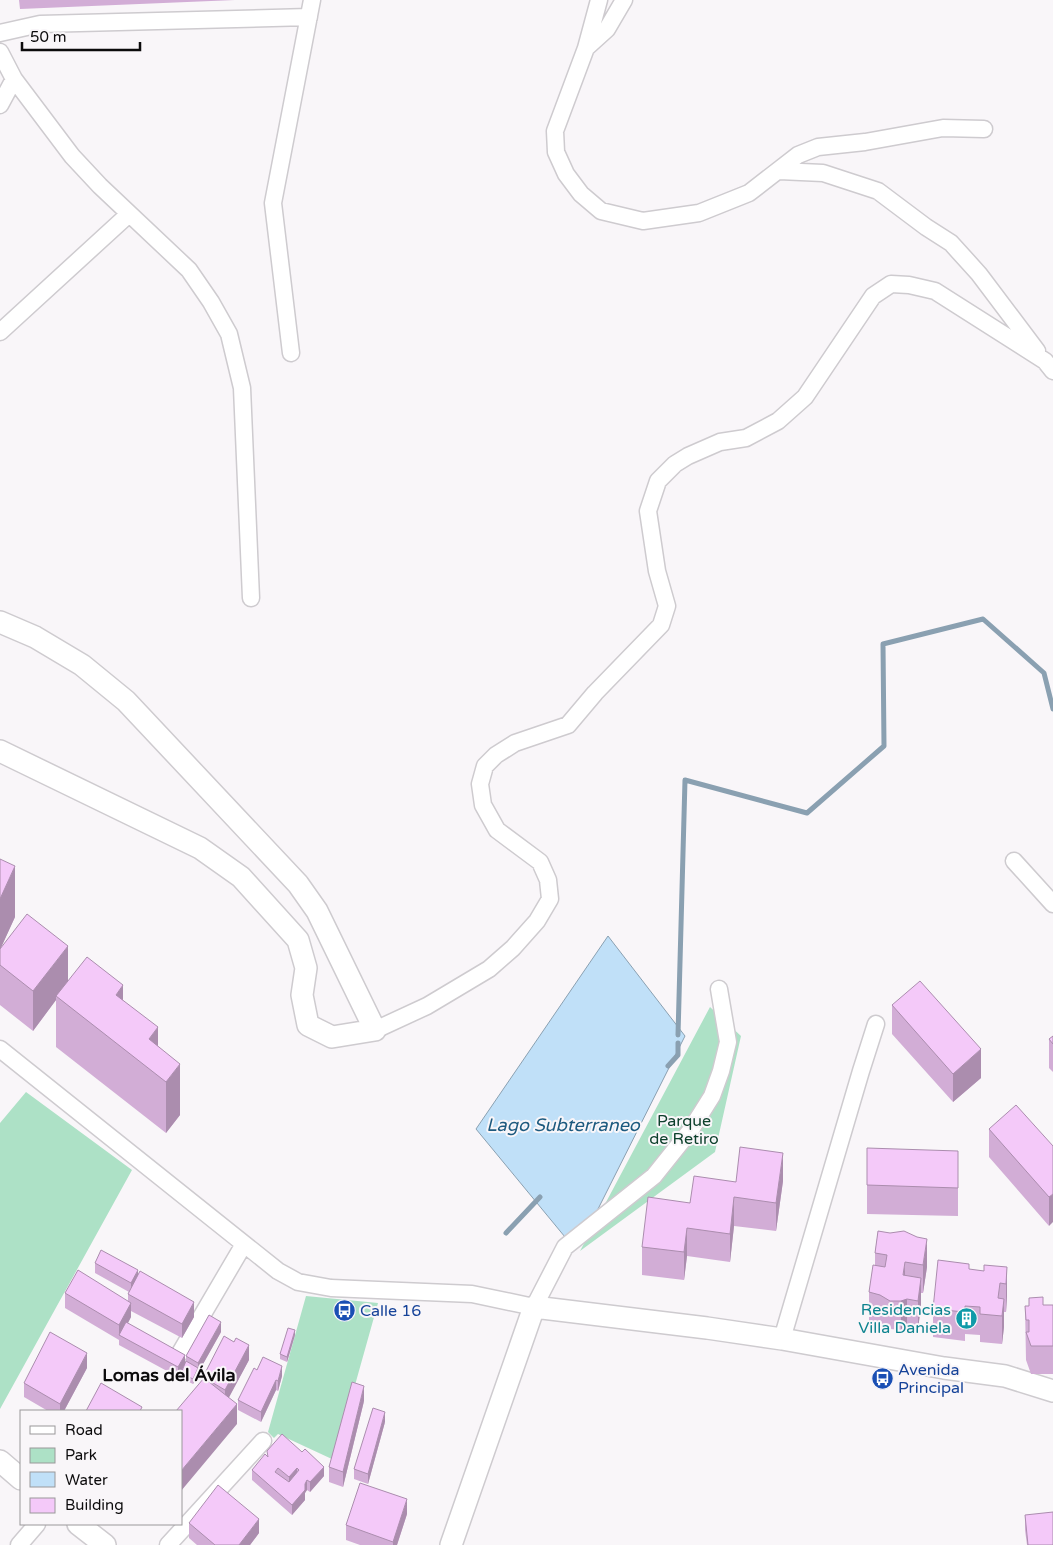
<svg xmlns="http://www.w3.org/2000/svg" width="1053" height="1545" viewBox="0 0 1053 1545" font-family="'Varela Round',sans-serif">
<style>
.green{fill:#ade1c6}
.water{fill:#c0e0f8;stroke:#8aa0b1}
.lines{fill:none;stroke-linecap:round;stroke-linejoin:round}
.stream{stroke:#8aa0b1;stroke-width:5}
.minor-casing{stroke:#cecbcf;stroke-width:19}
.tertiary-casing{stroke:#cecbcf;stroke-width:24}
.minor{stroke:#fff;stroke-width:16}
.tertiary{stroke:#fff;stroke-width:21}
.wall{fill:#d2add6}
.shaded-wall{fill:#ab8dae}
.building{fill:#f4c9f9;stroke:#ab8dae;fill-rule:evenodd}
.labels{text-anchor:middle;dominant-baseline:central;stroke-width:4;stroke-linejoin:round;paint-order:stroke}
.park-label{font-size:16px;fill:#0d402c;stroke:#f9f6f9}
.culture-label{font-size:16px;fill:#0d838f;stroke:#f9f6f9;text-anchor:end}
.transit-label{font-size:16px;fill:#164399;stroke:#f9f6f9;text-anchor:start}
.water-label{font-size:18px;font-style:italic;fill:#1d5a7f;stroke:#f9f6f9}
.neighbourhood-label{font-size:18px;font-weight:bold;fill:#0c0b0c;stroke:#f9f6f9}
</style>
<rect width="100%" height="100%" fill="#f9f6f9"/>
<path class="green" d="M710,1007L741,1036L715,1152L580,1251Z
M26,1092L132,1170L0,1409V1123Z
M306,1296L378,1303L334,1460L278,1434L274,1438L268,1432Z"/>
<path class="water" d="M608,936L685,1036L596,1213L565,1237L476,1129Z"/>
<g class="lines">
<path class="stream" d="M678,1035L685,780L807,813L884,746L883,644L983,619L1044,673L1053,709
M668,1066L678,1055V1043
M506,1233L540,1197"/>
<defs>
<path id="minor" d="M599,0L586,48L555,131L556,152L566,174L581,194L601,211L643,221L699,213L749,193L798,155L818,147L865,142L943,128L984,129
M0,33L40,24L309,17
M586,48L607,29L624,0
M0,52L14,79L72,156L100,186L189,270L211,302L229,334L242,388L251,598
M0,105L14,79
M779,171L823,173L878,191L926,227L951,243L979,274L1037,351
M0,332L129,214
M291,353L273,203L312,0
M1014,861L1053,904
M375,1030L427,1006L489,969L513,948L537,921L550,899L548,880L540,862L497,830L483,805L480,784L485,766L496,755L515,743L568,725L595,693L661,625L667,606L657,571L648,511L658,481L675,464L688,456L720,442L746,438L778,421L805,397L873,296L891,284L909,285L935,291L1045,361L1053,371
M0,1049L278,1271L298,1282L331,1288L472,1294L534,1307L565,1247L654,1176L690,1131L712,1096L721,1071L728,1042L719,989
M782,1339L861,1071L876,1024
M180,1353L244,1244
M19,1545L37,1524
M168,1545L263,1441"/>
<path id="tertiary" d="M0,622L35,637L82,665L126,701L298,884L317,911L375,1030L332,1037L308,1025L302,995L306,968L298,940L241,877L200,848L0,751
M0,1461L21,1479
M78,1524L105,1545
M451,1545L534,1307L707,1328L782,1339L944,1368L1005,1376L1053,1391"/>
</defs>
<use href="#minor" class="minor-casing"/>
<use href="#tertiary" class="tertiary-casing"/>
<use href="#minor" class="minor"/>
<use href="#tertiary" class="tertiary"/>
</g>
<path class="wall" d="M19,0H235L20,9Z
M0,859L15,917L1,947L68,981L123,1000L158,1046L180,1115L166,1133L56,1047V1000L33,1031L0,1005Z
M892,1005L981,1078L953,1102L892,1034Z
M1053,1036V1072L1049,1068V1039Z
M989,1129L1053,1146L1049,1226L989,1157Z
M958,1179V1216L867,1214V1185Z
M783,1181L776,1231L734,1226L730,1262L687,1256L684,1280L642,1275V1247L690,1203L736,1182Z
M878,1231L927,1267L923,1293H921V1306L918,1329L907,1327L901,1330L890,1329L880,1323L869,1321V1292L875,1265V1253Z
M95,1263L138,1276L194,1317L182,1338L131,1311V1317L128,1323L185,1363L186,1361V1356L221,1332L198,1373L193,1384L181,1378V1373L183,1368L178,1377L119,1345V1340L65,1308V1293L128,1301V1294L129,1292L95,1273Z
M1007,1267V1296L1006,1312H1004V1327L1002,1344L980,1342V1335L965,1334V1341L933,1337V1309L969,1270L984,1271Z
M1029,1298L1043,1305H1053V1374H1031L1026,1360L1025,1306H1029Z
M295,1335L287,1362L280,1359V1354Z
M249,1360L228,1398L237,1424L203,1379V1377Z
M87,1368L64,1411H48L24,1397V1383Z
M257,1370L282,1376L278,1391L276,1390L261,1422L238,1410V1400Z
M364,1401L343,1487L329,1482V1467Z
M385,1422L368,1484L354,1479V1469Z
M267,1457L324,1476L310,1492L307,1490L305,1493V1500L292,1515L252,1480V1470Z
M407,1514L397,1545H360L346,1540V1525Z
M1025,1515L1053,1545H1027L1025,1530Z
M189,1523L259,1533L250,1545H197L189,1538Z"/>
<path class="shaded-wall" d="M15,866V917L0,950V899Z
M68,946V985L56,996V1000L33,1031V991Z
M123,985V1036L116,995Z
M158,1027V1075L149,1039Z
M981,1049V1078L953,1102V1074Z
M180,1064V1115L166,1133V1082Z
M783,1153V1181L776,1231V1203Z
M1053,1194V1222L1049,1226V1197Z
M734,1197V1226L730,1262V1234Z
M687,1228V1256L684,1280V1252Z
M927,1239V1267L923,1293V1265Z
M905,1262V1290L907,1299V1327L901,1330V1301Z
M1007,1267V1296L1006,1312V1284Z
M138,1270V1280L131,1293V1283Z
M921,1278V1306L918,1329V1301Z
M1004,1299V1327L1002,1344V1316Z
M194,1302V1317L182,1338V1324Z
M131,1303V1317L121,1336L119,1335V1325Z
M221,1322V1332L198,1373L193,1384V1379L198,1368V1363Z
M295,1330V1335L287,1362V1357Z
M249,1345V1360L225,1405V1390Z
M87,1353V1368L64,1411H60V1404Z
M185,1355V1364L178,1377V1367Z
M282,1366V1376L278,1391V1381Z
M276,1380V1390L261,1422V1412Z
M364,1386V1401L343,1487V1472Z
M237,1404V1424L181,1491V1471Z
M385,1412V1422L368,1484V1474Z
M324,1467V1476L310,1492V1482Z
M297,1468V1478L289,1487V1477Z
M307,1480V1490L305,1493V1500L292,1515V1505Z
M407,1499V1514L397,1545H393V1542Z
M259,1519V1533L250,1545H239Z"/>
<path class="building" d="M0,859L15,866L0,899Z
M27,914L68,946L33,991L0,965V949Z
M87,957L123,985L116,995L158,1027L149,1039L180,1064L166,1082L56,996Z
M920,981L981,1049L953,1074L892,1005Z
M1053,1036V1044L1049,1039Z
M1016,1105L1053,1146V1194L1049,1197L989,1129Z
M740,1147L783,1153L776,1203L734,1197L730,1234L687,1228L684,1252L642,1247L648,1197L690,1203L694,1176L736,1182Z
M867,1148L958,1151V1188L867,1185Z
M878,1231L890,1233L904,1231L917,1237L927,1239L923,1265L905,1262L903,1275L921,1278L918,1301L907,1299L901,1301H890L880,1295L869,1292L873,1265L885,1267L887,1255L875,1253Z
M101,1250L138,1270L131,1283L95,1263Z
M938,1260L969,1264V1269L984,1271V1265L1007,1267L1006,1284L1000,1283L998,1298L1004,1299L1002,1316L980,1314V1307L965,1306V1312L933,1309Z
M78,1270L131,1303L119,1325L65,1293Z
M140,1271L194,1302L182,1324L128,1294Z
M1043,1297V1305H1053V1346H1031L1026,1332H1029V1320H1026L1025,1306H1029V1298Z
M209,1315L221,1322L198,1363L186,1356Z
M126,1322L185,1355L178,1367L119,1335Z
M288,1328L295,1330L287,1357L280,1354Z
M50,1332L87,1353L60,1404L24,1383Z
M224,1336L234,1342L236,1338L249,1345L225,1390L203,1377Z
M263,1357L282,1366L278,1381L276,1380L261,1412L238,1400L254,1368L257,1370Z
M186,1361L198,1368L193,1379L181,1373Z
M204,1378L237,1404L181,1471V1411H176Z
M352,1382L364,1386L343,1472L329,1467Z
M101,1383L142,1407L140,1411H86Z
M373,1408L385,1412L368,1474L354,1469Z
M282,1434L302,1452L305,1449L324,1467L310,1482L307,1480L305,1484V1490L292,1505L252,1470L265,1454L268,1457L267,1451ZM278,1468L289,1477L297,1468L299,1470L289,1482L275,1472Z
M360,1483L407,1499L393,1542L346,1525Z
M218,1485L259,1519L239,1545H215L189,1523Z
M1053,1512V1545H1028L1025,1515Z"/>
<defs>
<symbol id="bus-disc" viewBox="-11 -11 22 22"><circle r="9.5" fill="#1a4fb4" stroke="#f9f6f9"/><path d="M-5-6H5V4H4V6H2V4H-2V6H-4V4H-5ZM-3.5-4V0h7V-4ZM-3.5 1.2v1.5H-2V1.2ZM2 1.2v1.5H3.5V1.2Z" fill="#fff"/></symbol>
<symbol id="building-disc" viewBox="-11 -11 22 22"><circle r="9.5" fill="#0f9aa8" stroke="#f9f6f9"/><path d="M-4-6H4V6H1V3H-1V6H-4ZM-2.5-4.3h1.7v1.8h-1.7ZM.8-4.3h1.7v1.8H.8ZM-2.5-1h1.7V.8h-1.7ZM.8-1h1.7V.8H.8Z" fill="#fff"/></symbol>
</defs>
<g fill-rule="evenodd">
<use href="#bus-disc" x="332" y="1298" width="25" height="25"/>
<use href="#building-disc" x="954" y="1306" width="25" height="25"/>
<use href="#bus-disc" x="870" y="1366" width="25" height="25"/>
</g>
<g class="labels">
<g class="park-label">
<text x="684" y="1121">Parque<tspan x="684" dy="18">de Retiro</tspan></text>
</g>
<g class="culture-label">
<text x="951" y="1310">Residencias<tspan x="951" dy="18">Villa Daniela</tspan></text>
</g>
<g class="transit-label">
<text x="360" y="1311">Calle 16</text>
<text x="898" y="1370">Avenida<tspan x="898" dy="18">Principal</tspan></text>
</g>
<g class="water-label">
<text x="563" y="1125">Lago Subterraneo</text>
</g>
<g class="neighbourhood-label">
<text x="169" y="1375">Lomas del Ávila</text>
</g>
</g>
<rect x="20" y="1410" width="162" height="115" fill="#f9f6f9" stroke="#9a989a"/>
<rect x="30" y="1426" width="25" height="8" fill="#ffffff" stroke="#9a989a"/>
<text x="65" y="1435" font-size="15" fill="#0c0b0c">Road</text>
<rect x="30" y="1448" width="25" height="15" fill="#ade1c6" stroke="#9a989a"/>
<text x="65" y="1460" font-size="15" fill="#0c0b0c">Park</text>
<rect x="30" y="1472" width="25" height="15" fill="#c0e0f8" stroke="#9a989a"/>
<text x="65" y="1485" font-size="15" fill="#0c0b0c">Water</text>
<rect x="30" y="1498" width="25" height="15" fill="#f4c9f9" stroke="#9a989a"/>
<text x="65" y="1510" font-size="15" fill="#0c0b0c">Building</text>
<path d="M22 42v8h118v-8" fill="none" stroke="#0c0b0c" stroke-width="2.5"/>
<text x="30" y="42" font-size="15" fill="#0c0b0c" stroke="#f9f6f9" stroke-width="4" paint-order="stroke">50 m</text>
</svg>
